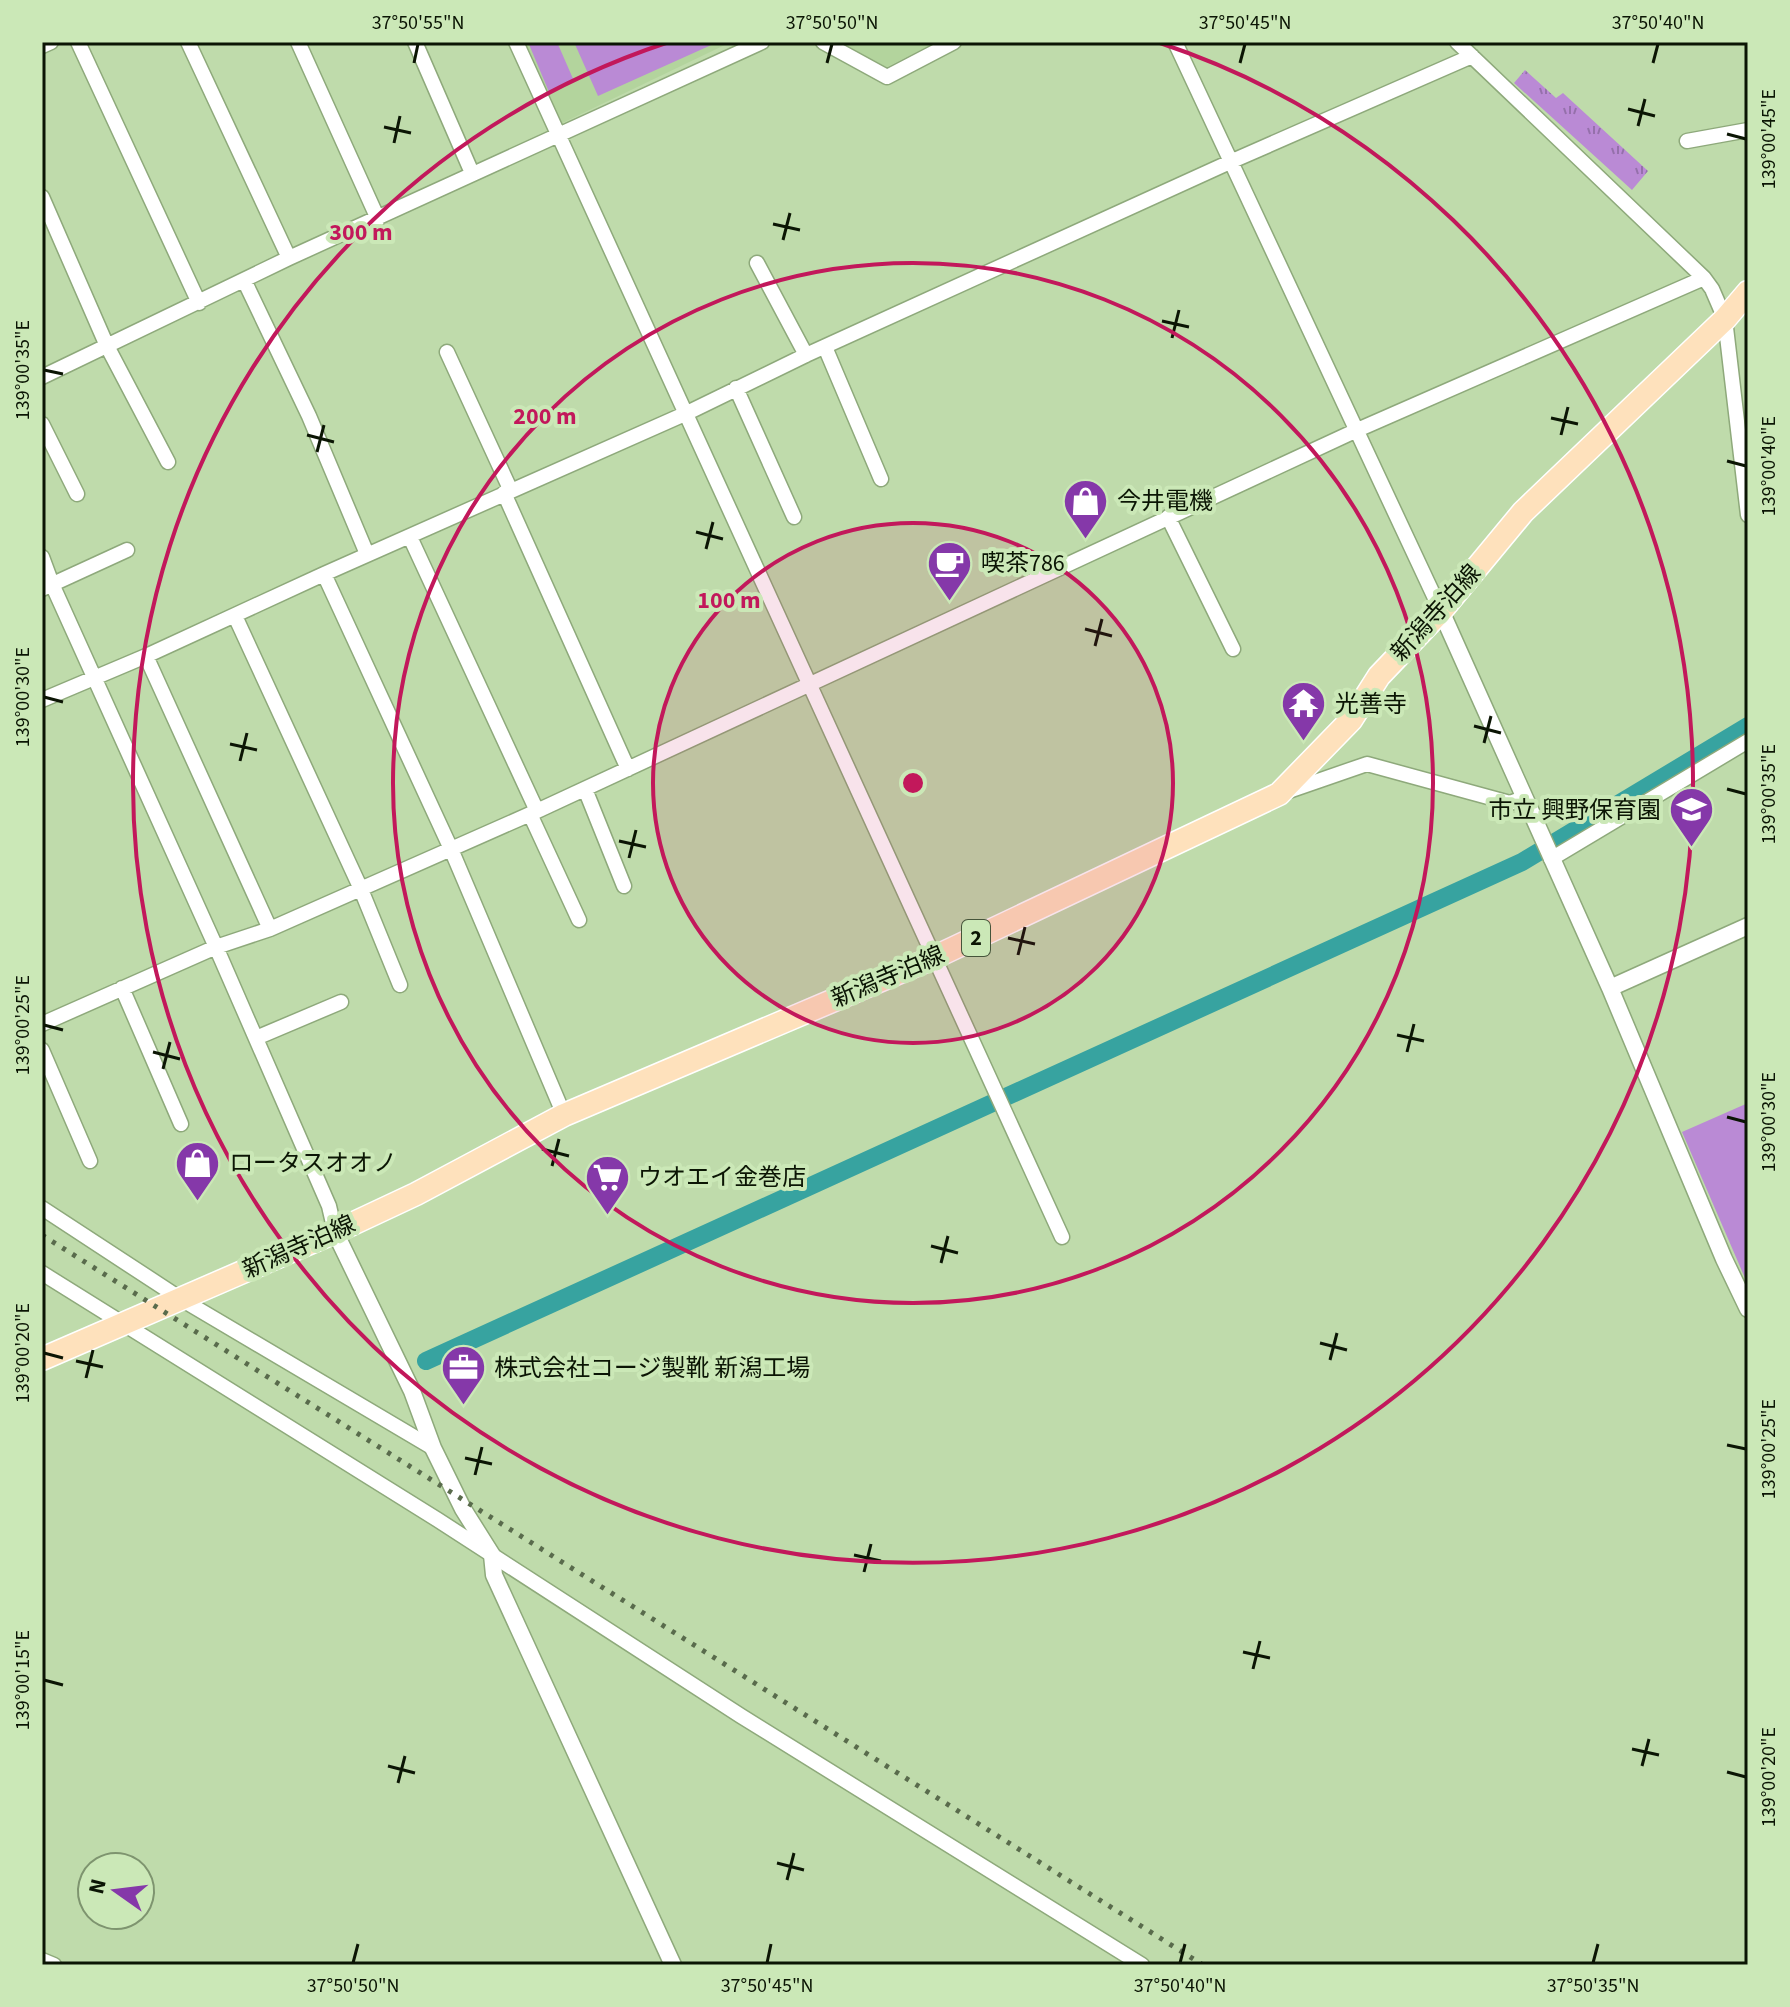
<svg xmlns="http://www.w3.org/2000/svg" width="1790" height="2007" viewBox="0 0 1790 2007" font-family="'Source Sans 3','Noto Sans JP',sans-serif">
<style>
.built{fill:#b3d49d}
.grass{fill:#ba8ad5}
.park{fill:url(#park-tufts)}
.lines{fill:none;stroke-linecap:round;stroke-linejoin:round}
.canal{stroke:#37a3a0;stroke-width:18}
.minor-casing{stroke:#8ea97b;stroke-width:17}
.tertiary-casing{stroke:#8ea97b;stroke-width:19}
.primary-casing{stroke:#fff;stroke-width:25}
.minor{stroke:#fff;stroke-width:14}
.tertiary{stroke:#fff;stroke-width:16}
.primary{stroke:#fee1bc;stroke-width:22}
.rail{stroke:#596b4c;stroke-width:5;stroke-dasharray:4 8;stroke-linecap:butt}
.ticks{fill:none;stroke:#0b1504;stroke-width:3}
.ring{fill:none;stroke:#c2185b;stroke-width:4}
.labels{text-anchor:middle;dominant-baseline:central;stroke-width:8;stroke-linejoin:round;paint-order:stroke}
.shield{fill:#cbe8b7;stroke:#45543a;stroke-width:2}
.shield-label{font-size:22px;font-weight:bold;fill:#0b1504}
.poi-label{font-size:24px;fill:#0b1504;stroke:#cbe8b7;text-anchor:start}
.street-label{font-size:24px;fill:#0b1504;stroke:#cbe8b7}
.centre{fill:#c2185b;stroke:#cbe8b7;stroke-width:4}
.ring-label{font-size:24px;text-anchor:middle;font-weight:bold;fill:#c2185b;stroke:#cbe8b7;stroke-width:8;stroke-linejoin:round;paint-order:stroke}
.neatline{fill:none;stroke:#0b1504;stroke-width:3}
.ticks-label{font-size:20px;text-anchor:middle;fill:#0b1504}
</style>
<defs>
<pattern id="park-tufts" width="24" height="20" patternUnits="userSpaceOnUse" patternTransform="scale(2)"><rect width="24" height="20" fill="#ba8ad5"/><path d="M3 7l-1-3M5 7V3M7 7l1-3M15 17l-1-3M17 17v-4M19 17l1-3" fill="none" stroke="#9570ab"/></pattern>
</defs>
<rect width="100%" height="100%" fill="#bfdbab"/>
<path class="built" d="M516,42H731L554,127Z
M834,42H936L883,69Z"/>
<path class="grass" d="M528,42H557L574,81L549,92Z
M574,42H718L598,96Z
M1748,1103V1285L1682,1132Z"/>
<path class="park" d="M1525,70L1556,98L1563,93L1648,171L1632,190L1514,83Z"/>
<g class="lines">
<path class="canal" d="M426,1361L1522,862L1748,726"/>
<defs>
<path id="minor" d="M78,42L199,303
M188,42L289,258
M298,42L378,219
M415,42L472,173
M516,42L1062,1237
M823,42L887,77L954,42
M1175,42L1441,611
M1457,42L1704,278L1712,289L1725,319L1748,515
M42,46L51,42
M1687,141L1748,130
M42,197L107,346L168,462
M757,263L806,355
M244,280L309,416L367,554
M825,347L881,479
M447,352L511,491
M42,377L289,258L762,42
M736,388L794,517
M42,424L77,494
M504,493L628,769
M1168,517L1233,649
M410,537L537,811
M42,557L52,584L216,947L329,1206L335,1232
M324,574L451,849L564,1115
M42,589L127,550
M235,616L360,887L400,985
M146,656L270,929
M42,700L146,656L324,574L687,413L806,355L1230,162L1472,56
M585,789L624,886
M1286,792L1367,764L1510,803L1523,798
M530,814L579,920
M1551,859L1748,741
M122,988L181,1124
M42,1024L216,947L270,929L537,811L1355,431L1704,278
M256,1038L341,1002
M42,1050L90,1161
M42,1208L181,1299L433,1448
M42,1273L438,1520L741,1716L1142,1965
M42,1960L54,1965"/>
<path id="tertiary" d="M1441,611L1610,988L1724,1259L1748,1309
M1610,988L1748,926
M335,1232L412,1391L433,1448L463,1509L492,1555L494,1575L673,1965"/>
<path id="primary" d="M42,1359L335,1232L416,1194L564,1115L933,958L1279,794L1351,720L1379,676L1441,611L1523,512L1725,319L1748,292"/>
</defs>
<use href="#minor" class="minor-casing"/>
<use href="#tertiary" class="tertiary-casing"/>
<use href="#primary" class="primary-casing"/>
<use href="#minor" class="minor"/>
<use href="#tertiary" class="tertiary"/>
<use href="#primary" class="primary"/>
<path class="rail" d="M42,1235L1203,1965"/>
</g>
<path class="ticks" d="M414,63L418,44M827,63L832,44M1240,63L1245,44M1653,63L1658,44M1628,109L1655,116M1638,126L1645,99M384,127L411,133M1727,134L1746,139M394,143L400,116M773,224L800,230M783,240L790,213M1162,321L1189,327M1172,338L1179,310M44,370L63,374M1551,418L1578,424M307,435L334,442M1561,435L1568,407M317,452L324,425M1727,461L1746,466M696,532L723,539M706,549L713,522M1085,629L1112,636M1095,646L1102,619M44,697L63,702M1474,726L1501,733M1484,743L1491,716M230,744L257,750M240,761L247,733M1727,789L1746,794M619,841L646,847M629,858L636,830M1008,938L1035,944M1018,955L1025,927M44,1025L63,1030M1397,1035L1424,1041M153,1052L180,1059M1407,1052L1414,1024M163,1069L170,1042M1727,1117L1746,1122M542,1149L569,1156M552,1166L559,1139M931,1246L958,1253M941,1263L948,1236M1320,1343L1347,1350M44,1353L63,1358M1330,1360L1337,1333M76,1361L103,1367M86,1378L93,1350M1727,1445L1746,1449M465,1458L492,1464M475,1475L482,1447M854,1555L881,1561M864,1572L871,1544M1243,1652L1270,1658M1253,1669L1260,1641M44,1680L63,1685M1632,1749L1659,1755M388,1766L415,1773M1642,1766L1649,1739M1727,1772L1746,1777M398,1783L405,1756M777,1863L804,1870M787,1880L794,1853M353,1963L358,1944M767,1963L771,1944M1180,1963L1185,1944M1593,1963L1598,1944"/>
<circle cx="913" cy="783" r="260" fill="#c2185b" fill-opacity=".12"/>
<g class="ring">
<circle cx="913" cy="783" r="260"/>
<circle cx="913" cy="783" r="520"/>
<path d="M1160 43A780 780 0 1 1 666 43"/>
</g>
<defs>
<symbol id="shop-pin" viewBox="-11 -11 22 30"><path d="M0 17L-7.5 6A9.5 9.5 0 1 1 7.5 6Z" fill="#8538a9" stroke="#cbe8b7"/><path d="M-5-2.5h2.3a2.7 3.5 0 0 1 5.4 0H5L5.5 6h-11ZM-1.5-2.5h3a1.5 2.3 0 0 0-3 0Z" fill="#fff"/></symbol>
<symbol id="cafe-pin" viewBox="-11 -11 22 30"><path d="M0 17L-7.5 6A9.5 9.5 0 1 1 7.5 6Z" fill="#8538a9" stroke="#cbe8b7"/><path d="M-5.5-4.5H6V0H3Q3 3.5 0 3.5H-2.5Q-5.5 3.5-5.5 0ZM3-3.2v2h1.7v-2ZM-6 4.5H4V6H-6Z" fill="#fff"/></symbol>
<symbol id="temple-pin" viewBox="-11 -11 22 30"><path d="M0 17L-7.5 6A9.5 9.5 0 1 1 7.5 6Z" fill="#8538a9" stroke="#cbe8b7"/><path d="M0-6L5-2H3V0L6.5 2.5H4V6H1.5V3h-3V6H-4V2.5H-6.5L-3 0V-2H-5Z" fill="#fff"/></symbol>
<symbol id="school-pin" viewBox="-11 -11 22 30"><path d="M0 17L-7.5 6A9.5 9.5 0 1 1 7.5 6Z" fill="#8538a9" stroke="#cbe8b7"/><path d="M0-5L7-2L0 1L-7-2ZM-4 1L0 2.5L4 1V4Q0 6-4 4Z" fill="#fff"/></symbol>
<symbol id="supermarket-pin" viewBox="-11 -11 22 30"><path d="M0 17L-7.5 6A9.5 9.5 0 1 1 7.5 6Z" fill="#8538a9" stroke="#cbe8b7"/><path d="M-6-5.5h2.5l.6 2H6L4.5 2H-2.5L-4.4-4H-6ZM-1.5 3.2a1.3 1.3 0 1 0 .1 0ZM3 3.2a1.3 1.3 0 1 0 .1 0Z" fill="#fff"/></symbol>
<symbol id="office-pin" viewBox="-11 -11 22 30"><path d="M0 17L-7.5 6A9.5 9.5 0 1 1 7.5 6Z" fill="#8538a9" stroke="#cbe8b7"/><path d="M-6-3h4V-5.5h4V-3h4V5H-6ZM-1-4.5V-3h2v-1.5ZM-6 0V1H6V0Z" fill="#fff"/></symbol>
</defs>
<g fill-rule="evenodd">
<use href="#shop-pin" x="1060" y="476" width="51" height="69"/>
<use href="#cafe-pin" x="924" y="538" width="51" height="69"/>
<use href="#temple-pin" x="1278" y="678" width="51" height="69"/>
<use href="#school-pin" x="1666" y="784" width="51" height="69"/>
<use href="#shop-pin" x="172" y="1138" width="51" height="69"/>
<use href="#supermarket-pin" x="582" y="1152" width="51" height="69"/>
<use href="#office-pin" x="438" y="1342" width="51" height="69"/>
</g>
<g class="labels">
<rect class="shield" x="962" y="920" width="28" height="36" rx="6"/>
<g class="shield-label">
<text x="976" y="938">2</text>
</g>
<g class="poi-label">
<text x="1117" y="501">今井電機</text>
<text x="981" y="563">喫茶786</text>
<text x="1335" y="704">光善寺</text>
<text x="1661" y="810" text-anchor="end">市立 興野保育園</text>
<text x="229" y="1163">ロータスオオノ</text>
<text x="638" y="1177">ウオエイ金巻店</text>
<text x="494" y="1368">株式会社コージ製靴 新潟工場</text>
</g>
<g class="street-label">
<text transform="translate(1436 613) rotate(-48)">新潟寺泊線</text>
<text transform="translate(888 977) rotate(-23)">新潟寺泊線</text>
<text transform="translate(299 1247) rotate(-24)">新潟寺泊線</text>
</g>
</g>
<circle cx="913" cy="783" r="12" class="centre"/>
<g class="ring-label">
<text x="361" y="240">300 m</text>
<text x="545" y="424">200 m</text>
<text x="729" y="608">100 m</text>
</g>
<rect width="1790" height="2007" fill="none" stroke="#cbe8b7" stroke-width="88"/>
<g transform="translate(116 1891) rotate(284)"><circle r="38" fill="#cbe8b7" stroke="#7e946f" stroke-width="2"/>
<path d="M0-6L14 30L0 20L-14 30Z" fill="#8538a9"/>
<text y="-12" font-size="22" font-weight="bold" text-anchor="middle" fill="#0b1504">N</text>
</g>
<rect x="44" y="44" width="1702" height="1919" class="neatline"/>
<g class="ticks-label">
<text x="418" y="29">37°50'55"N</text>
<text x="832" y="29">37°50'50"N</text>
<text x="1245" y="29">37°50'45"N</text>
<text x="1658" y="29">37°50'40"N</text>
<text transform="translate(1768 139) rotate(-90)" y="7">139°00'45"E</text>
<text transform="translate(22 370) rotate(-90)" y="7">139°00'35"E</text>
<text transform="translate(1768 466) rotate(-90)" y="7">139°00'40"E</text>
<text transform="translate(22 697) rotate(-90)" y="7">139°00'30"E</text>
<text transform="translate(1768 794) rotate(-90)" y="7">139°00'35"E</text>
<text transform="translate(22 1025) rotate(-90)" y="7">139°00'25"E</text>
<text transform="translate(1768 1122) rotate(-90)" y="7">139°00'30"E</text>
<text transform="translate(22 1353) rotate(-90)" y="7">139°00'20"E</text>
<text transform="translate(1768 1449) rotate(-90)" y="7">139°00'25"E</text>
<text transform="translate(22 1680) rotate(-90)" y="7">139°00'15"E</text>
<text transform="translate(1768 1777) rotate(-90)" y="7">139°00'20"E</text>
<text x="353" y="1992">37°50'50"N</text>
<text x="767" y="1992">37°50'45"N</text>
<text x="1180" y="1992">37°50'40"N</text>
<text x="1593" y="1992">37°50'35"N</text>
</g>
</svg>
